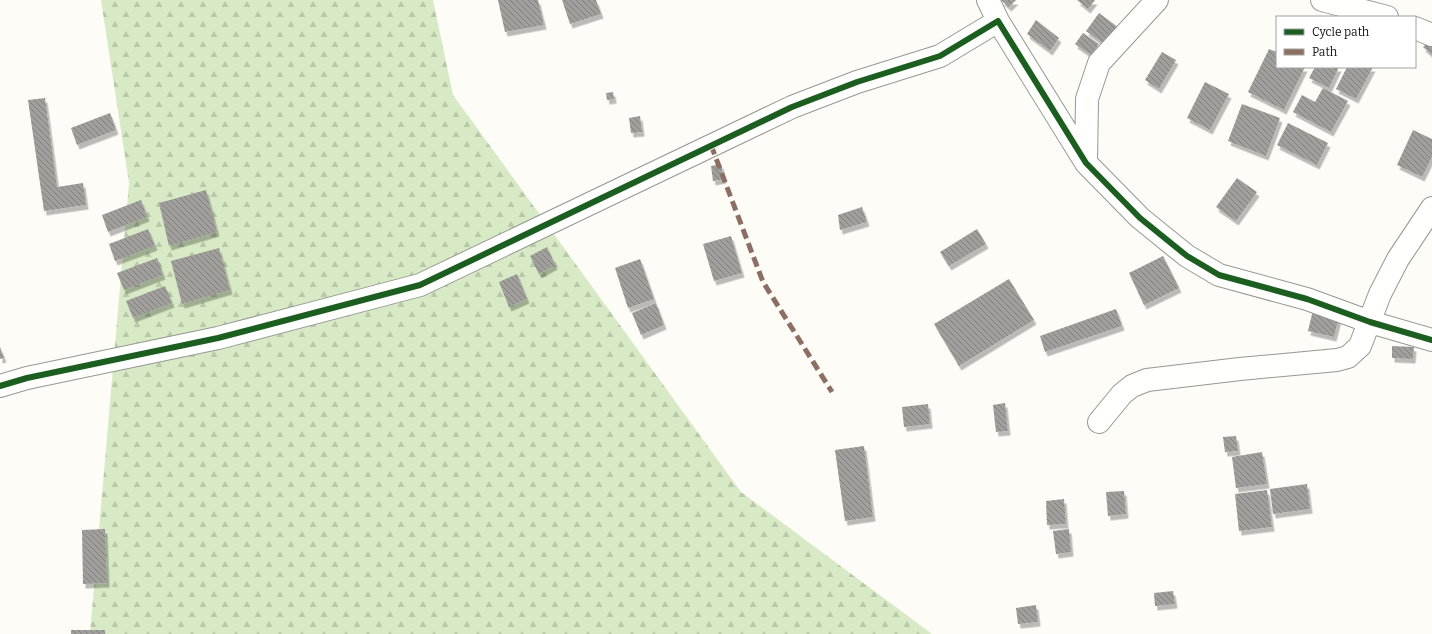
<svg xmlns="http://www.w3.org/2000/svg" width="1432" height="634" viewBox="0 0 1432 634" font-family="Bitter,serif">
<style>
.forest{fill:url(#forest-firs)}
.building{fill:url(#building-back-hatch);filter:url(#shadow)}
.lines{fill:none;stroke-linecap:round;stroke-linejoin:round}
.minor-casing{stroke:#979795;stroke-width:24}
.minor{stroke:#fffffe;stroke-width:22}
.quiet{stroke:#8d6e63;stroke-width:5;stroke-dasharray:10 5;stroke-linecap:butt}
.cycleway-casing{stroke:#fff;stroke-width:8}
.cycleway{stroke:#1b5e20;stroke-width:6}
</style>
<defs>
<pattern id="forest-firs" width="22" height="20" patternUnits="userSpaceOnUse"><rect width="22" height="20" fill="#d8eac5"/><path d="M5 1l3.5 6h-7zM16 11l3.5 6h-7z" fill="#b8c8a8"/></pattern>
<pattern id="building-back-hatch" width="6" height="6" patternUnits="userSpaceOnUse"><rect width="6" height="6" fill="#a19f9c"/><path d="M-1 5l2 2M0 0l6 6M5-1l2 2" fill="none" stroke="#82807e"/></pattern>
<filter id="shadow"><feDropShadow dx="2.5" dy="4.5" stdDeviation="0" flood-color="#0004"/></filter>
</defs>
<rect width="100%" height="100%" fill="#fdfcf7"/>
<path class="forest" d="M101,0H433L453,95L741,492L932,634H90L129,183Z"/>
<path class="building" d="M498,0H538L544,25L505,32Z
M562,0H596L601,14L570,24Z
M1001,0H1016L1009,7Z
M1077,0H1095L1088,9Z
M1099,13L1119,28L1107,46L1086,31Z
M1036,20L1059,38L1050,51L1027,34Z
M1083,33L1099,44L1091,55L1075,44Z
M1432,38V55L1423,47Z
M1269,49L1277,52V67H1305L1284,110L1248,92Z
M1162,52L1176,60L1159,89L1145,80Z
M1315,67H1339L1329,88L1309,78Z
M1347,67H1373L1356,99L1336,89Z
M1205,82L1229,94L1210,130L1187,118Z
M1323,88L1348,101L1331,132L1293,112L1302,95L1315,102Z
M613,92L614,99L607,100L606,93Z
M45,98L57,187L83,183L86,205L44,211L28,100Z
M1242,104L1280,118L1266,156L1228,141Z
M110,113L116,130L77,145L71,128Z
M640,116L642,132L631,133L629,118Z
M1288,123L1328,143L1317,165L1277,145Z
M1413,130L1432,139V157L1422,177L1397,165Z
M721,164L724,179L713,181L711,166Z
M1237,178L1257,192L1236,221L1216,207Z
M206,190L217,232L169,246L159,203Z
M141,200L147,217L108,232L102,215Z
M862,207L867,222L840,230L838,215Z
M148,229L155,246L115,261L109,244Z
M977,229L986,244L949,266L940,252Z
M731,236L742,273L714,281L703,244Z
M547,247L555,265L539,274L530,256Z
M219,248L230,290L182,304L171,261Z
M1163,256L1179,288L1144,305L1129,273Z
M157,258L163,275L124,290L117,273Z
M640,259L654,299L628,308L615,268Z
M517,274L527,299L509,307L499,282Z
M1009,279L1034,320L959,366L934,324Z
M165,286L172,303L133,318L126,301Z
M656,303L664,325L641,335L632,313Z
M1116,309L1122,326L1045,352L1040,336Z
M1313,310L1339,317L1334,337L1308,331Z
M1392,346L1414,347L1413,359L1392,358Z
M0,347L4,358L0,359Z
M1005,403L1008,431L996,432L993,405Z
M928,404L930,424L904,427L902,407Z
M1236,436L1238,451L1225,452L1223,437Z
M864,446L873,517L845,521L835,450Z
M1262,452L1267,484L1236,488L1232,457Z
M1307,484L1310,509L1273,514L1270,489Z
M1267,490L1272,527L1239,531L1235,494Z
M1124,491L1126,514L1108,516L1106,492Z
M1064,499L1066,524L1047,525L1046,501Z
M105,529L107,583L83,584L82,530Z
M1069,529L1071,552L1056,554L1053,531Z
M1173,591L1175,604L1155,606L1154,593Z
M1036,605L1038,622L1018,624L1016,608Z
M71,630H105V634H71Z"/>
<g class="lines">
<defs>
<path id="minor" d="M988,0L998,21
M1322,0L1387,17
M1415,28L1432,35
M1086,163L1087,99L1099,63L1157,0
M0,386L27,378L218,338L420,285L792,107L857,82L940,56L998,21L1086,163L1140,218L1187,256L1219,275L1307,299L1370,322L1432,340
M1099,422L1122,394L1132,386L1147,380L1240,369L1337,360L1348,357L1360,346L1380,294L1398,259L1432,208"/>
</defs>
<use href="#minor" class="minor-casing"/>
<use href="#minor" class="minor"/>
<path class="quiet" d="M711,145L763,282L832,392"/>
<defs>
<path id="cycleway" d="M0,386L27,378L218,338L420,285L792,107L857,82L940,56L998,21L1086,163L1140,218L1187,256L1219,275L1307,299L1370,322L1432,340"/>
</defs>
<use href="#cycleway" class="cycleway-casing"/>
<use href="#cycleway" class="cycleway"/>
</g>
<rect x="1276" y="16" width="140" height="52" fill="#ffffff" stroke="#a0a0a0"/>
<rect x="1284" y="29" width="20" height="6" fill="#1b5e20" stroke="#a0a0a0"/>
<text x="1312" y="36" font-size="12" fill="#111111">Cycle path</text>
<rect x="1284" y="49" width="20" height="6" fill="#8d6e63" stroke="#a0a0a0"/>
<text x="1312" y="56" font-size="12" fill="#111111">Path</text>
</svg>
